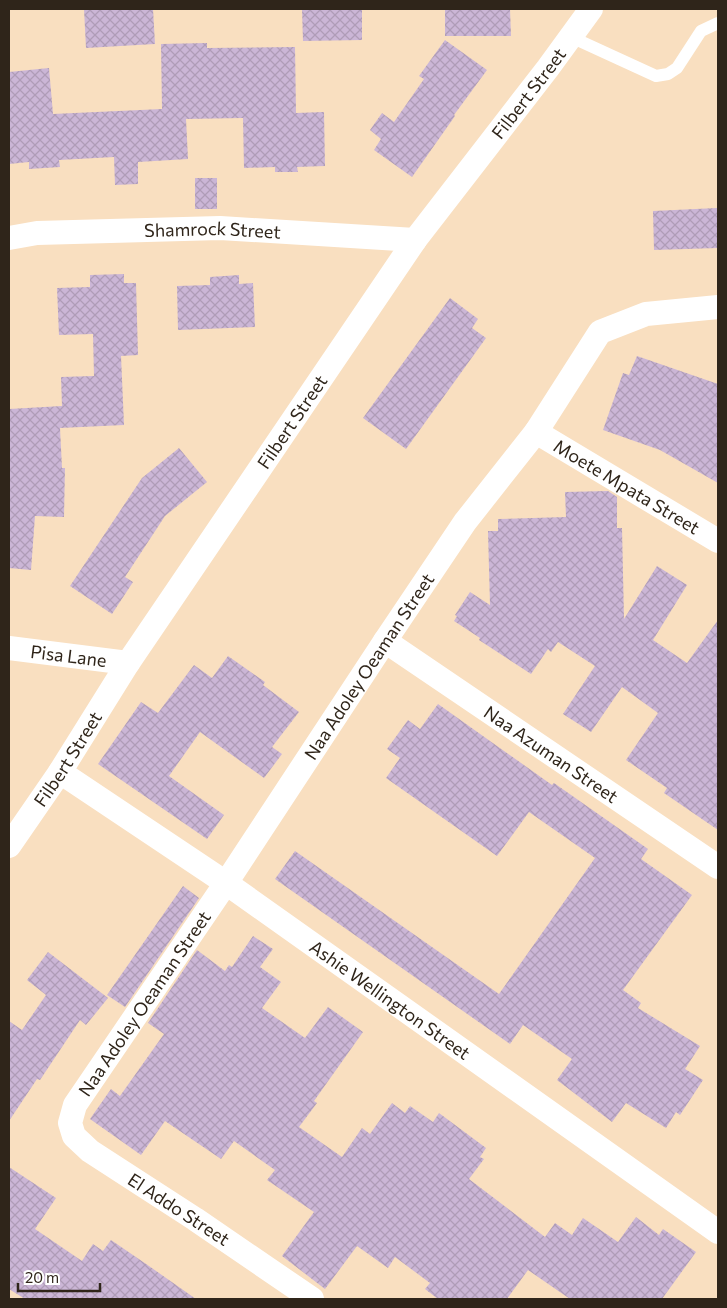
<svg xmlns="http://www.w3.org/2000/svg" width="727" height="1308" viewBox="0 0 727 1308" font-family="Commissioner,sans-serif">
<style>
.building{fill:url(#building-cross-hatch)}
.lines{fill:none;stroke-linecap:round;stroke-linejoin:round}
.service{stroke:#fff;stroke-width:12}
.minor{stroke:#fff;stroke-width:24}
.labels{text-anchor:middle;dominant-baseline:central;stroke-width:4.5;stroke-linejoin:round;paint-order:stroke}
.street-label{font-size:18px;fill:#2f251a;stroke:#fff}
</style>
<defs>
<pattern id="building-cross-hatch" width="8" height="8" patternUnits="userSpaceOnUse" patternTransform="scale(1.25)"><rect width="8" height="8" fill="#cbb6d6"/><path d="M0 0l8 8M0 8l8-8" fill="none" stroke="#af9cb7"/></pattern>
</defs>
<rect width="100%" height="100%" fill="#f9dfc0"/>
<path class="building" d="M84,9H153L155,44L86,48Z
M302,9H362V40L303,41Z
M445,9H510L511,36H445Z
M445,40L487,70L454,115L455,116L412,177L374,150L381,139L370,130L382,113L394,122L424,79L419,76Z
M207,43V48L295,47L296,113L324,112L325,166L297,167L298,172H275V167L244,168L243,118L186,119L188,159L138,162V184L115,185L114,157L59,160L60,167L29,169V162L9,164V72L49,68L53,114L162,109L161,44Z
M195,178H217V209H195Z
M717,208L718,248L654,250L653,211Z
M124,274V283H136L138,355L121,356L124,425L60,428L62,468H65L64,517L35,516L31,570L9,568V409L62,406L61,377L94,376L93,334L59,335L57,288L90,287V275Z
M239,275V284L253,283L255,327L178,330L177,286L210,285V277Z
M450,298L478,319L472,328L486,338L406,449L363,418Z
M637,356L718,384V483L660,450L603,430L623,373L629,375Z
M179,448L207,482L165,516L125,577L133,582L112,614L70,586L142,478Z
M608,491L617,497V528H622L624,619L657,566L687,585L653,640L687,663L718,620V830L664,793L667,788L626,760L658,713L622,687L591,732L563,714L595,666L558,642L551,652L548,649L531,674L479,640L480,638L454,621L457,616L455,615L470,592L490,605L488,531H498V519L566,517L565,492Z
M228,656L265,682L263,685L299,712L272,747L282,754L264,778L200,732L169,776L224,815L207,839L98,764L141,702L158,713L194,665L212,678Z
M438,704L552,785L554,783L648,849L641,859L692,895L623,990L641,1003L638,1008L700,1046L685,1069L703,1080L680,1115L676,1112L666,1128L626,1103L612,1122L557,1080L572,1059L523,1025L510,1044L275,879L295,851L499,994L595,858L529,812L497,856L386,778L400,758L387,749L408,720L420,729Z
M183,886L199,898L125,1007L107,995Z
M253,936L273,949L260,967L281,982L262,1008L305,1038L328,1007L363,1032L314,1101L317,1103L299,1127L342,1157L362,1128L370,1134L392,1103L405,1113L410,1106L433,1122L439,1113L486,1148L480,1157L484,1159L469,1179L545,1237L555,1223L572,1235L583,1218L618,1242L636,1217L659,1235L663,1229L696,1252L662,1299H570L528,1270L507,1299H438L425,1289L430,1283L395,1257L388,1268L357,1246L325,1289L282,1256L314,1212L267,1180L275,1170L234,1141L221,1159L165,1121L141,1155L90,1119L111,1089L120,1096L164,1034L148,1023L197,950L225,971L229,965L232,967Z
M48,952L108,998L86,1025L80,1020L40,1080L37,1079L9,1121V1021L22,1030L46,995L27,980Z
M9,1167L56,1198L35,1229L82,1261L93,1244L103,1251L111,1240L149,1266L196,1299H25L9,1289Z"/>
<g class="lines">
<path class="service" d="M571,37L656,76L668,74L677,68L701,31L718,23"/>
<g class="minor">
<path id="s1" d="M9,238L37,233L220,228L415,240"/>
<path id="s2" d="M536,432L718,541"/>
<path id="s3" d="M385,641L718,867"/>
<path id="s4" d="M9,648L128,663"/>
<path id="s5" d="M60,772L226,883L718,1232"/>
<path id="s6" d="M9,846L60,772L128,663L415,240L548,68L591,9"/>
<path id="s7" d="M312,1299L195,1219L90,1151L74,1136L70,1123L75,1105L226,883L385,641L465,522L536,432L600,332L646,314L718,307"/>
</g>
</g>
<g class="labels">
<g class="street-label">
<text stroke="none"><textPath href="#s6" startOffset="915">Filbert Street</textPath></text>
<text stroke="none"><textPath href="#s1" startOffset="204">Shamrock Street</textPath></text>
<text stroke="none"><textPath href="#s6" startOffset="510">Filbert Street</textPath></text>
<text stroke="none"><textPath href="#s2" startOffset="106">Moete Mpata Street</textPath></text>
<text stroke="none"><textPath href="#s4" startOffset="60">Pisa Lane</textPath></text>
<text stroke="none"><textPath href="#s7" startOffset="849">Naa Adoley Oeaman Street</textPath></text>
<text stroke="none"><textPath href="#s3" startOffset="201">Naa Azuman Street</textPath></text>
<text stroke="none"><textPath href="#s6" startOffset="105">Filbert Street</textPath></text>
<text stroke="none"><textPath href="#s5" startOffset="401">Ashie Wellington Street</textPath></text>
<text stroke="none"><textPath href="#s7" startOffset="444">Naa Adoley Oeaman Street</textPath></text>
<text transform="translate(179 1209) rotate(33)">El Addo Street</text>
</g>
</g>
<rect width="727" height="1308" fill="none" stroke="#2f251a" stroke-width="20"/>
<path d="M18 1283v8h82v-8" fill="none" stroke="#2f251a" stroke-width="2.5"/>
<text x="25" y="1283" font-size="15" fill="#2f251a" stroke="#ffffff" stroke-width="4" paint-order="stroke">20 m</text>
</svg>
